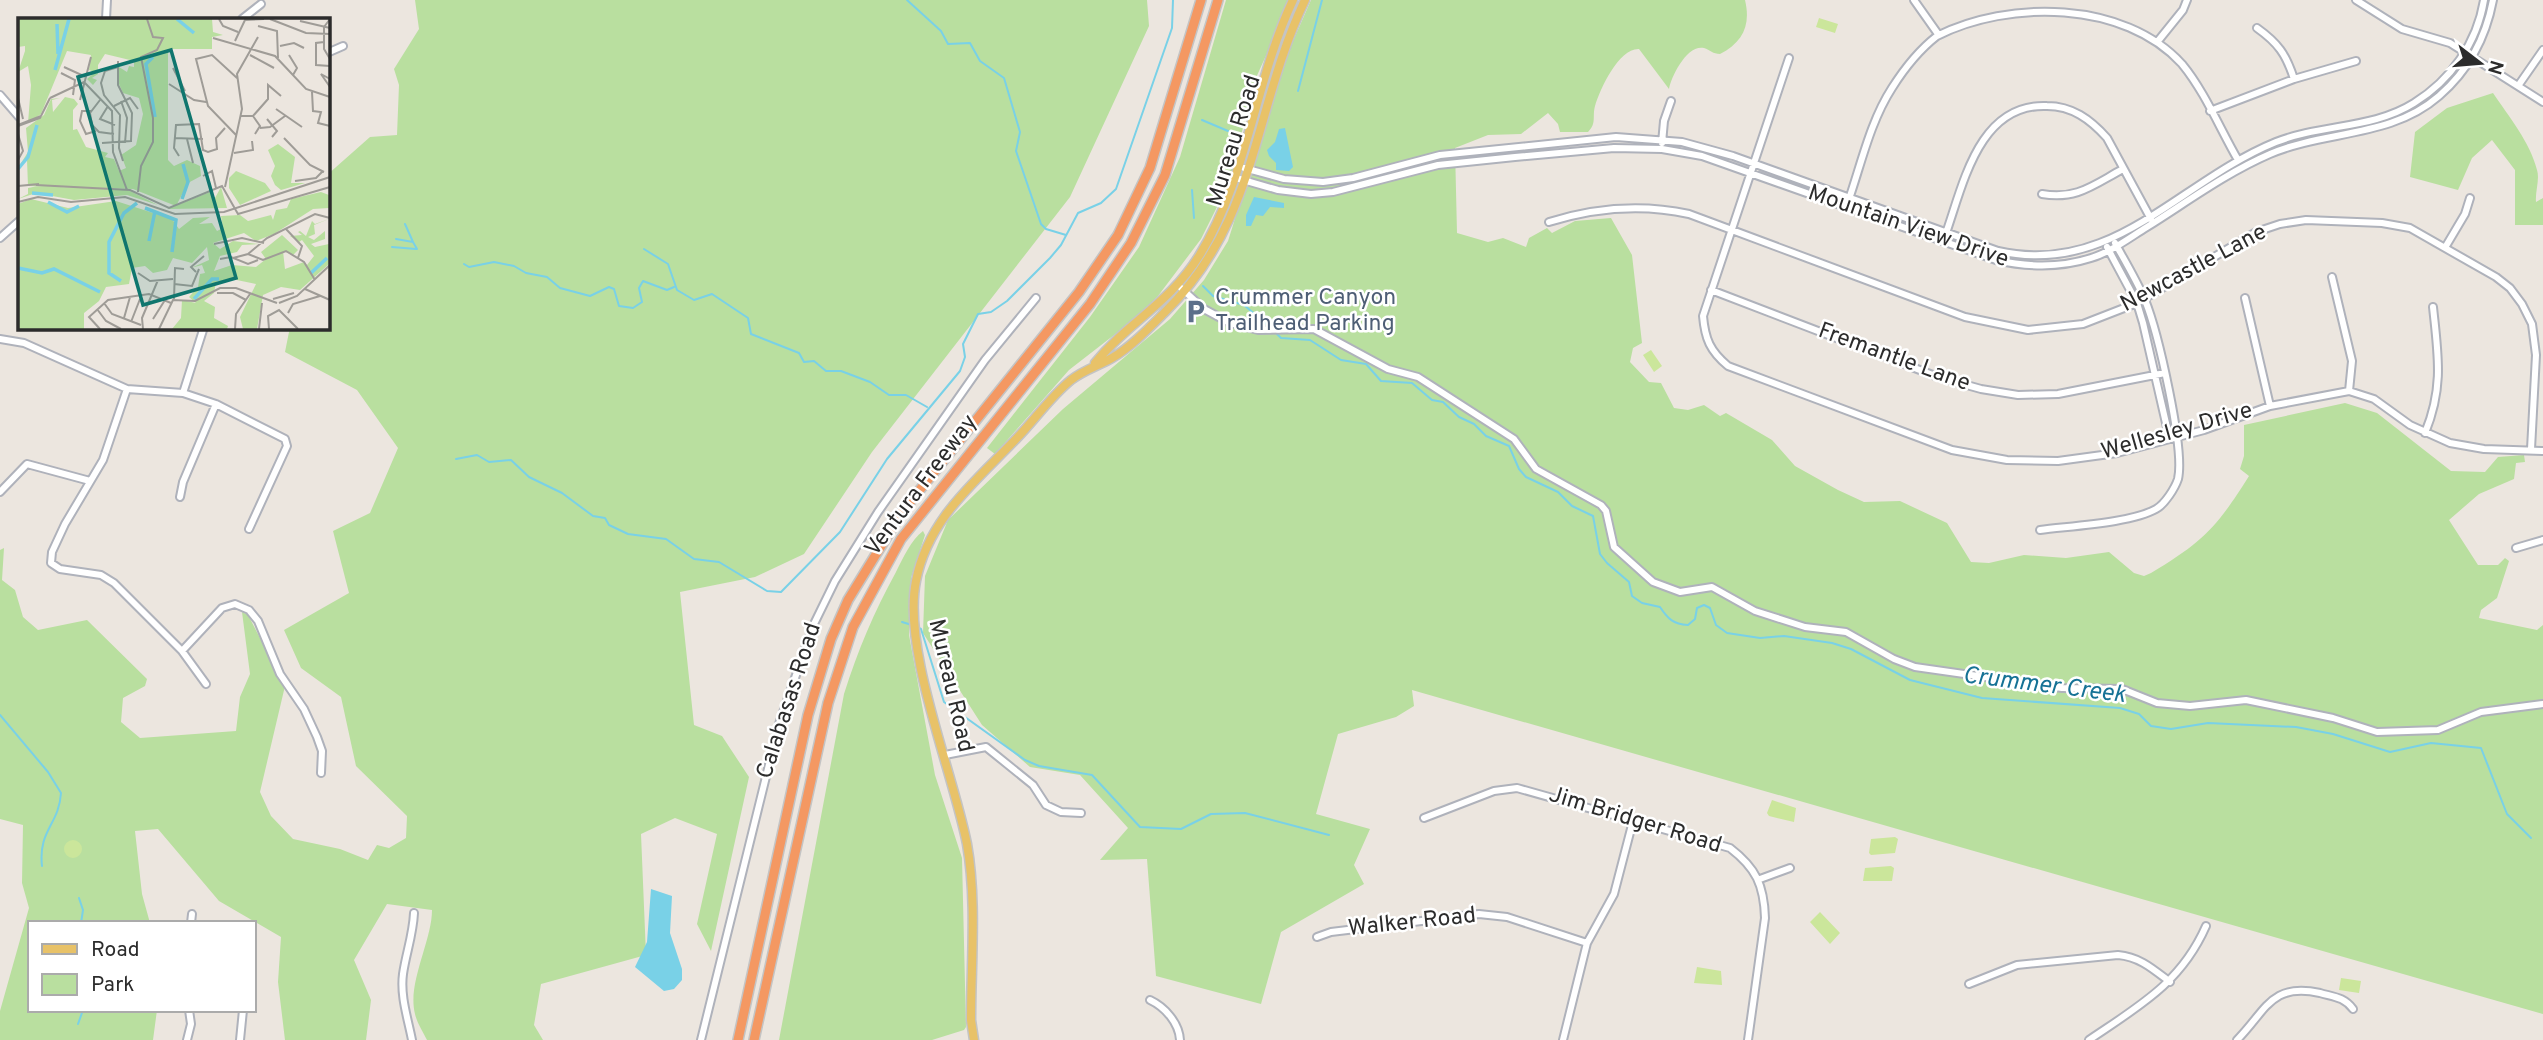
<svg xmlns="http://www.w3.org/2000/svg" width="2543" height="1040" viewBox="0 0 2543 1040" font-family="Overpass,sans-serif">
<style>
.green{fill:#b9df9f}
.pitch{fill:#cbe69b}
.water{fill:#79d1e7}
.lines{fill:none;stroke-linecap:round;stroke-linejoin:round}
.stream{stroke:#79d1e7;stroke-width:2}
.minor-casing{stroke:#afb2bb;stroke-width:10}
.major-casing{stroke:#c4c4c4;stroke-width:11}
.highway-casing{stroke:#c4c4c4;stroke-width:12}
.minor{stroke:#fff;stroke-width:6}
.major{stroke:#e8c268;stroke-width:8}
.highway{stroke:#f49862;stroke-width:9}
.labels{text-anchor:middle;dominant-baseline:central;stroke-width:5;stroke-linejoin:round;paint-order:stroke}
.street-label{font-size:23px;fill:#2c2c2c;stroke:#fff}
.service-label{font-size:23px;fill:#4e5e75;stroke:#fff;text-anchor:start}
.water-label{font-size:24px;font-style:italic;fill:#167295;stroke:#fff}
.inset-river{fill:none;stroke:#79d1e7;stroke-width:3.5}
.inset-road{fill:none;stroke:#9f9c97;stroke-width:2}
.view{fill:#0f766e;fill-opacity:0.15;stroke:#0f766e;stroke-width:3.5}
.inset-edge{fill:none;stroke:#2c2c2c;stroke-width:3.5}
</style>
<rect width="100%" height="100%" fill="#ece6df"/>
<path class="green" d="M415,0H1147L1149,26L1070,197L872,452L804,554L755,577L680,592L694,725L722,736L749,777L711,951L697,924L717,834L675,818L641,834L646,955L541,984L534,1025L543,1040H427C423,1032 417,1023 415,1014C407,983 432,941 432,910L387,904L354,960L371,1000L366,1040H285L278,982L281,937L219,901L158,829L135,831L142,894L150,923H30V1010H157L153,1040H0V1011L29,908L22,883L23,825L0,819V550L4,548L2,580L15,590L23,617L38,630L87,620L147,679L145,686L123,698L121,722L140,738L236,731L240,697L250,674L242,612L248,615L285,686L260,792L271,816L293,839L340,849L368,860L377,845L389,848L406,838L407,816L356,766L341,697L301,668L284,630L349,593L333,531L370,513L398,448L357,390L285,352L290,327H327V175L370,137L397,135L399,85L394,69L419,29Z
M1226,0H1291L1255,80L1229,183L1201,239L1158,296L1136,318L1069,370L995,454L987,448L1090,317L1139,247L1180,157Z
M1311,0H1745C1751,25 1743,42 1720,54C1713,54 1710,50 1704,48C1687,44 1671,77 1669,89L1639,49C1619,48 1600,89 1595,106C1592,117 1597,123 1588,132H1560L1558,124L1548,113L1521,134L1488,135L1455,148L1457,233L1488,242L1503,238L1526,247L1529,238L1547,228L1552,233L1575,221L1611,218L1632,255L1642,343L1633,348L1630,362L1649,382L1661,383L1674,408L1688,410L1704,405L1720,416L1726,413L1772,440L1795,466L1838,490L1864,502L1900,501L1947,523L1971,562L1989,563L2024,555L2066,558L2109,552L2134,573L2144,576L2151,573C2203,542 2217,527 2249,476L2240,469L2244,456V425L2345,403L2377,413L2451,471L2485,472L2498,457L2524,455L2525,462L2516,463L2514,479L2479,494L2449,520L2478,565H2498L2505,558L2509,561L2497,598L2481,610L2479,618L2537,630L2543,625V1014L1412,690L1414,706L1396,717L1338,734L1316,814L1370,829L1354,865L1364,884L1281,932L1261,1004L1156,976L1147,859L1100,860L1128,828L1080,775L1030,767L982,725L923,633L925,576L948,520L1063,409L1170,319L1204,280L1228,241L1286,57Z
M2493,93C2509,117 2530,142 2537,170C2540,179 2535,192 2536,202L2543,198V225H2515V170L2492,140L2472,158L2458,190L2410,177L2415,132L2447,108Z
M923,531L925,535L911,578L909,635L935,775L962,858L966,1027L964,1030L932,1040H779L844,694C858,650 874,612 896,572C903,558 911,540 923,531Z"/>
<path class="pitch" d="M1819,18L1838,24L1835,33L1816,27Z
M1651,350L1662,366L1654,372L1643,355Z
M1772,800L1796,808L1794,822L1769,816L1767,813Z
M1895,837L1898,839L1895,853L1871,855L1869,853L1871,839Z
M64 849a9 9 0 1 1 18 0a9 9 0 1 1-18 0Z
M1891,866L1894,868L1892,881H1863L1865,868Z
M1820,912L1840,933L1830,944L1810,922Z
M1697,967L1721,971L1722,985L1694,983Z
M2341,978L2361,981L2359,993L2339,990Z"/>
<path class="water" d="M1285,128L1293,167L1289,171L1276,170V163L1269,156L1267,150L1275,142L1279,129Z
M1254,197L1284,203V208L1270,207L1263,216L1256,215L1251,226H1246V215Z
M651,889L672,896L670,933L682,969V980L674,989L664,991L635,967L647,942Z"/>
<g class="lines">
<path class="stream" d="M907,0L941,31L948,44L970,43L980,61L1004,78L1020,132L1016,151L1041,224L1046,229L1066,235
M1298,91L1322,0
M1202,120L1228,131
M1192,190L1194,218
M405,224L413,242
M396,239L413,242L417,249
M392,247L416,249
M644,249L668,264L677,290L694,300L712,294L748,318L751,334L799,353L804,362L814,361L826,371H841L870,382L889,395H906L927,407
M464,264L469,267L494,262L514,266L526,273L547,277L560,288L590,296L609,287L614,289L619,306L633,308L642,302L639,288L643,281L667,290L674,287
M1203,286L1213,296L1244,305L1271,328
M1275,332L1281,338L1310,340L1341,360L1366,364L1381,381L1412,383L1432,400L1443,402L1459,417L1474,424L1486,436L1509,446L1519,469L1526,477L1558,492L1572,506L1593,516L1600,554L1607,563L1629,582L1632,596L1642,603L1660,607C1668,619 1673,624 1688,625L1695,619L1697,608L1704,605L1710,608L1716,625L1727,633L1760,638L1784,636L1832,643L1851,649L1910,680L1982,698L2120,708L2139,714L2151,726L2171,729L2208,723L2296,727L2333,734L2390,752L2431,743L2481,748L2507,814L2531,838
M456,459L477,455L489,462L511,460L529,477L562,493L593,516L605,518L609,525L628,534L666,539L694,559L719,562L767,591L781,592L840,532L887,459L960,371L965,357L963,344L978,314L991,312L1007,301L1050,258L1061,245L1078,213L1101,203L1116,189L1172,28L1173,0
M902,622L912,625
M917,627L921,629L944,702L1025,760L1039,766L1092,775L1140,827L1181,829L1211,814L1245,813L1329,835
M0,715L48,772L61,793C59,825 38,830 42,866
M79,898L83,910L81,923
M78,1024L83,1010"/>
<defs>
<path id="minor" d="M1914,0L1938,34
M2356,0L2402,29L2450,43L2543,102
M106,19L107,0
M242,19L261,4
M2257,28C2278,43 2286,54 2294,79
M2158,41L2183,10L2187,0
M327,53L343,46
M1789,58L1703,316C1705,339 1710,351 1728,366L1952,450L2007,460L2058,461L2117,453L2204,430L2270,406L2349,391L2374,399L2410,425L2450,443L2484,449L2543,451
M2518,86L2543,50
M0,95L19,117
M2210,111L2294,79L2356,61
M1662,143L1664,121L1671,101
M1244,168L1284,179L1323,182L1353,178L1440,155L1616,137L1682,142L1733,156L1998,251C2113,277 2178,182 2276,142C2321,124 2373,129 2414,103C2451,80 2477,43 2484,0
M1236,178L1278,190L1311,194L1333,192L1438,165L1515,157L1614,148L1662,149L1702,156L1996,260C2027,267 2060,268 2091,258C2111,252 2129,238 2147,227C2187,202 2226,173 2270,154C2326,130 2391,138 2439,96C2468,71 2486,37 2493,0
M2042,194C2077,200 2093,185 2123,169
M1848,202C1861,165 1870,122 1892,88C1904,69 1919,50 1937,36C2008,0 2124,0 2182,64C2205,92 2220,129 2238,160
M1549,222C1594,208 1643,204 1689,214L1965,317L2028,330L2083,324L2137,303L2256,232L2280,224L2306,220L2382,223L2410,228L2496,277L2510,288L2522,304L2532,324L2536,355L2531,449
M1945,236C1963,186 1978,103 2047,106C2072,106 2090,119 2107,138L2151,219
M0,238L19,221
M2446,246L2465,214L2470,198
M2107,247L2137,303L2143,323L2168,432L2174,438
M2332,277L2352,361L2349,391
M1181,288L1204,309L1230,323L1258,330L1314,329L1388,369L1418,377L1514,439L1536,469L1601,505L1606,511L1614,547L1653,582L1680,592L1712,587L1755,611L1805,627L1846,632L1894,659L1915,667L2062,688L2122,689L2157,703L2190,706L2246,700L2333,718L2377,732L2438,730L2481,712L2543,704
M1711,290L1938,377L1981,389L2018,395L2058,394L2165,373
M2245,298L2270,406
M0,339L24,343L127,389L183,393L216,404L285,439L287,446L249,529
M127,389L103,460L65,524L52,552L51,563L60,569L101,575L114,583L182,651L206,684
M183,393L204,327
M2425,433C2444,387 2438,355 2433,307
M0,492L27,464L90,481
M180,497L183,482L216,404
M2040,530C2069,526 2132,523 2156,509C2165,504 2175,488 2178,479C2185,449 2158,332 2145,300C2137,281 2125,261 2115,243
M2516,548L2543,540
M182,651L222,608L235,604L249,610L258,621L280,674L304,709L317,737L322,751L321,773
M945,755L986,747L1033,785L1046,805L1061,812L1081,813
M1424,818L1494,791L1517,788L1730,848C1756,868 1764,885 1765,918L1748,1040
M1760,879L1790,868
M191,923L192,914
M1317,937L1331,932L1479,914L1507,917L1587,943
M1969,984L2017,965L2118,955C2140,957 2153,969 2170,982
M1150,1000C1165,1007 1179,1023 1180,1040
M187,1040L191,1024L189,1010
M240,1040L243,1010
M412,1040C408,1019 400,996 403,974C406,953 413,935 414,913
M701,1040L779,724L813,626L835,581L878,512L985,360L1036,298
M1563,1040L1587,943L1614,894L1633,821
M2089,1040C2139,1006 2181,983 2206,926
M2237,1040C2266,1011 2271,982 2320,993C2334,997 2344,997 2353,1009"/>
<path id="major" d="M1095,363C1127,323 1169,304 1199,256C1248,177 1254,83 1293,0
M974,1040L971,1020C971,963 977,901 967,844C953,772 902,650 916,581C928,519 974,483 1015,440C1034,421 1050,397 1071,380C1084,370 1098,366 1112,358C1131,347 1150,327 1165,312C1258,221 1253,109 1305,0"/>
<path id="highway" d="M738,1040L808,715L831,639L848,600L902,512L1079,292L1118,235L1150,168L1201,0
M754,1040L828,703L853,627L901,539L1090,304L1131,243L1165,175L1218,0"/>
</defs>
<use href="#minor" class="minor-casing"/>
<use href="#major" class="major-casing"/>
<use href="#highway" class="highway-casing"/>
<use href="#minor" class="minor"/>
<use href="#major" class="major"/>
<use href="#highway" class="highway"/>
</g>
<defs>
<symbol id="parking-bare" viewBox="-9 -9 18 18"><path d="M-3.5-5.5H1a3.5 3.5 0 0 1 0 7H-1V5.5H-3.5ZM-1-3.4V-.6H.8a1.4 1.4 0 0 0 0-2.8Z" fill="#5c6f8a" stroke="#fff" stroke-width="2.5" paint-order="stroke"/></symbol>
</defs>
<g fill-rule="evenodd">
<use href="#parking-bare" x="1178" y="294" width="35" height="35"/>
</g>
<g class="labels">
<g class="street-label">
<text transform="translate(1235 141) rotate(-73)">Mureau Road</text>
<text transform="translate(1908 227) rotate(19)">Mountain View Drive</text>
<text transform="translate(2194 269) rotate(-28)">Newcastle Lane</text>
<text transform="translate(1894 358) rotate(20)">Fremantle Lane</text>
<text transform="translate(2177 432) rotate(-16)">Wellesley Drive</text>
<text transform="translate(922 486) rotate(-53)">Ventura Freeway</text>
<text transform="translate(950 686) rotate(77)">Mureau Road</text>
<text transform="translate(790 701) rotate(-72)">Calabasas Road</text>
<text transform="translate(1635 821) rotate(17)">Jim Bridger Road</text>
<text transform="translate(1412 923) rotate(-6)">Walker Road</text>
</g>
<g class="service-label">
<text x="1215" y="298">Crummer Canyon<tspan x="1215" dy="26">Trailhead Parking</tspan></text>
</g>
<g class="water-label">
<text transform="translate(2044 686) rotate(7)">Crummer Creek</text>
</g>
</g>
<g transform="translate(18 18)">
<rect width="312" height="312" fill="#ece6df"/>
<path d="M0,1H194L195,14L205,17L194,19V31H150V142L156,148L169,142L182,148L183,158L170,165L158,188L115,171L10,168L9,142L0,150L10,134L8,110L26,97L33,81L42,80L34,82L35,94L47,79L56,81L60,86L55,92V112L59,111L68,129L90,135L87,139L96,141L101,153L108,150L103,137L118,127L125,96L121,80L105,75L101,66V49L109,54L111,48L116,49V43L87,36L80,47V56L74,60L79,62L75,67L69,61L77,54L71,52L73,37L49,33L23,96L10,105L13,67L10,48L0,54L7,33V28L0,29ZM260,126L277,139L273,165H287L263,172L257,167L253,158L257,148L250,132ZM218,153L247,165L253,173L222,187L211,170V160ZM20,168L110,172L140,187L109,177L56,182L18,175L0,181L10,176V170ZM203,169L209,190L149,191L192,174L197,180ZM303,174L311,177V190L295,191L256,216L238,223L226,215L195,225L202,231L215,223L241,226L224,227L219,234L202,238L196,253L214,247L238,249L248,241L243,234L264,217L280,232L275,237L265,233L267,251L286,244L289,247L296,238L284,222L281,224L272,218L284,217L280,214L282,213L288,218L294,203L297,206L311,201L296,207L297,216L290,219L296,222L307,213V221L293,226L297,229L311,226V246L282,272L263,269L245,277L239,311H225L222,299L238,266L214,261L198,264L196,275L186,283L197,289L196,300L210,308L209,311H154L163,300L164,282L178,285L171,279L180,269L182,256L187,255L184,247L173,250L191,242L189,229L174,245L155,240L149,252L135,255L127,248L114,250L111,266L88,269L81,283L66,295V311H0V186L13,181L50,190L98,183L154,201L161,211L175,200L192,199L181,206L194,205L199,213L205,210L203,198L222,197L230,203L253,197L255,202L258,192L269,190L273,181Z" fill="#b9df9f"/>
<path class="inset-river" d="M159,1L176,15M39,6L40,36M135,39L128,46L137,99M37,52L51,1M0,151L10,139L19,107M14,175L35,177M164,181L170,164L165,146M30,184L49,194L61,188M127,190L158,202L154,234M131,223L137,193M0,250L24,255L36,251L82,274M293,255L309,240M103,263L91,255V224L106,195L119,185M176,281L194,261H201"/>
<path class="inset-road" d="M201,1L205,8L220,14M252,1L288,15L312,16M312,1L306,9V31L312,41M282,3L312,10M240,8L259,13L260,40M195,20L257,38L288,71L312,79M217,23L227,2L246,1M306,24L298,25V47L312,48M262,28L276,25L286,30M232,37L256,50M271,37L279,50L275,57M46,49L68,59M100,49L87,53L83,65L86,77L102,97L101,130L105,143M155,50L167,73M43,55L57,62L55,77M312,61L303,56L312,69M151,66L176,82L188,84M294,74L295,93L303,94L300,105L312,108M0,80L5,101M32,80L66,64L94,93L95,134L109,172M62,82L73,39M82,82L72,95L74,107L81,114L96,116M103,83L109,100L107,125M90,88L82,101L97,107M96,88L112,80L120,91M258,91L284,109M73,93H64L62,103L68,116L78,113M223,98H235L250,81V67L263,78M235,98L242,108L237,116M249,101L259,113L254,119M0,107L23,98L32,80L22,100L0,108M242,110L252,109L267,98M0,116L5,133L0,142M218,117L190,88L178,41L194,37L219,60M156,120L185,121M266,120L292,147L306,154M169,121L175,145M84,125L113,123L114,95L100,67V43M216,135L235,132L234,123M161,138L156,130L158,107L181,106L185,132L190,134L199,131L198,120L207,110M185,158L194,153L198,170M277,163L298,160L305,153M18,167L112,172L151,190L204,168L220,196L312,169M0,168L21,166M207,169L224,91L219,56L240,19M120,174L123,148L135,124V100L123,39L139,32L145,20L135,19L129,1M0,184L20,179L53,184L107,179L157,196L206,194L312,159M268,211L284,228L280,240M196,226L224,220L246,225M230,236L245,242L268,233L286,244L297,262M215,240L230,236L249,220L297,196L312,200M202,241L213,239L230,246L240,242M178,254L173,249L186,238M120,255L132,263L155,261M156,266L174,268L181,251M287,271L312,282M199,275H215L228,282M156,281L157,250L166,251M255,281L276,275M86,285L94,296L123,307M261,285L279,278L312,247M79,291L88,303L103,311M270,295L275,286L302,278M106,300L112,279M135,301L147,282M113,304L122,281M82,311L71,299L90,282L131,276L153,285M125,311L124,300L140,262M141,311L155,282L177,283L202,270H218L259,285M217,311L218,296L232,276M241,311L244,285M251,311L250,298L261,292L280,311"/>
<path class="view" d="M153,32L218,260L125,287L60,59Z"/>
<rect width="312" height="312" class="inset-edge"/>
</g>
<rect x="28" y="921" width="228" height="91" fill="#ffffff" stroke="#ababab" stroke-width="2"/>
<rect x="42" y="944" width="35" height="10" fill="#e8c268" stroke="#ababab" stroke-width="2"/>
<text x="91" y="956" font-size="21" fill="#2c2c2c">Road</text>
<rect x="42" y="974" width="35" height="21" fill="#b9df9f" stroke="#ababab" stroke-width="2"/>
<text x="91" y="991" font-size="21" fill="#2c2c2c">Park</text>
<g transform="translate(2480 63) rotate(106)" stroke="#ffffff" stroke-width="5" paint-order="stroke">
<path d="M0-5L12 26L0 18L-12 26Z" fill="#2c2c2c"/>
<text y="-10" font-size="19" font-weight="bold" text-anchor="middle" fill="#2c2c2c">N</text>
</g>
</svg>
